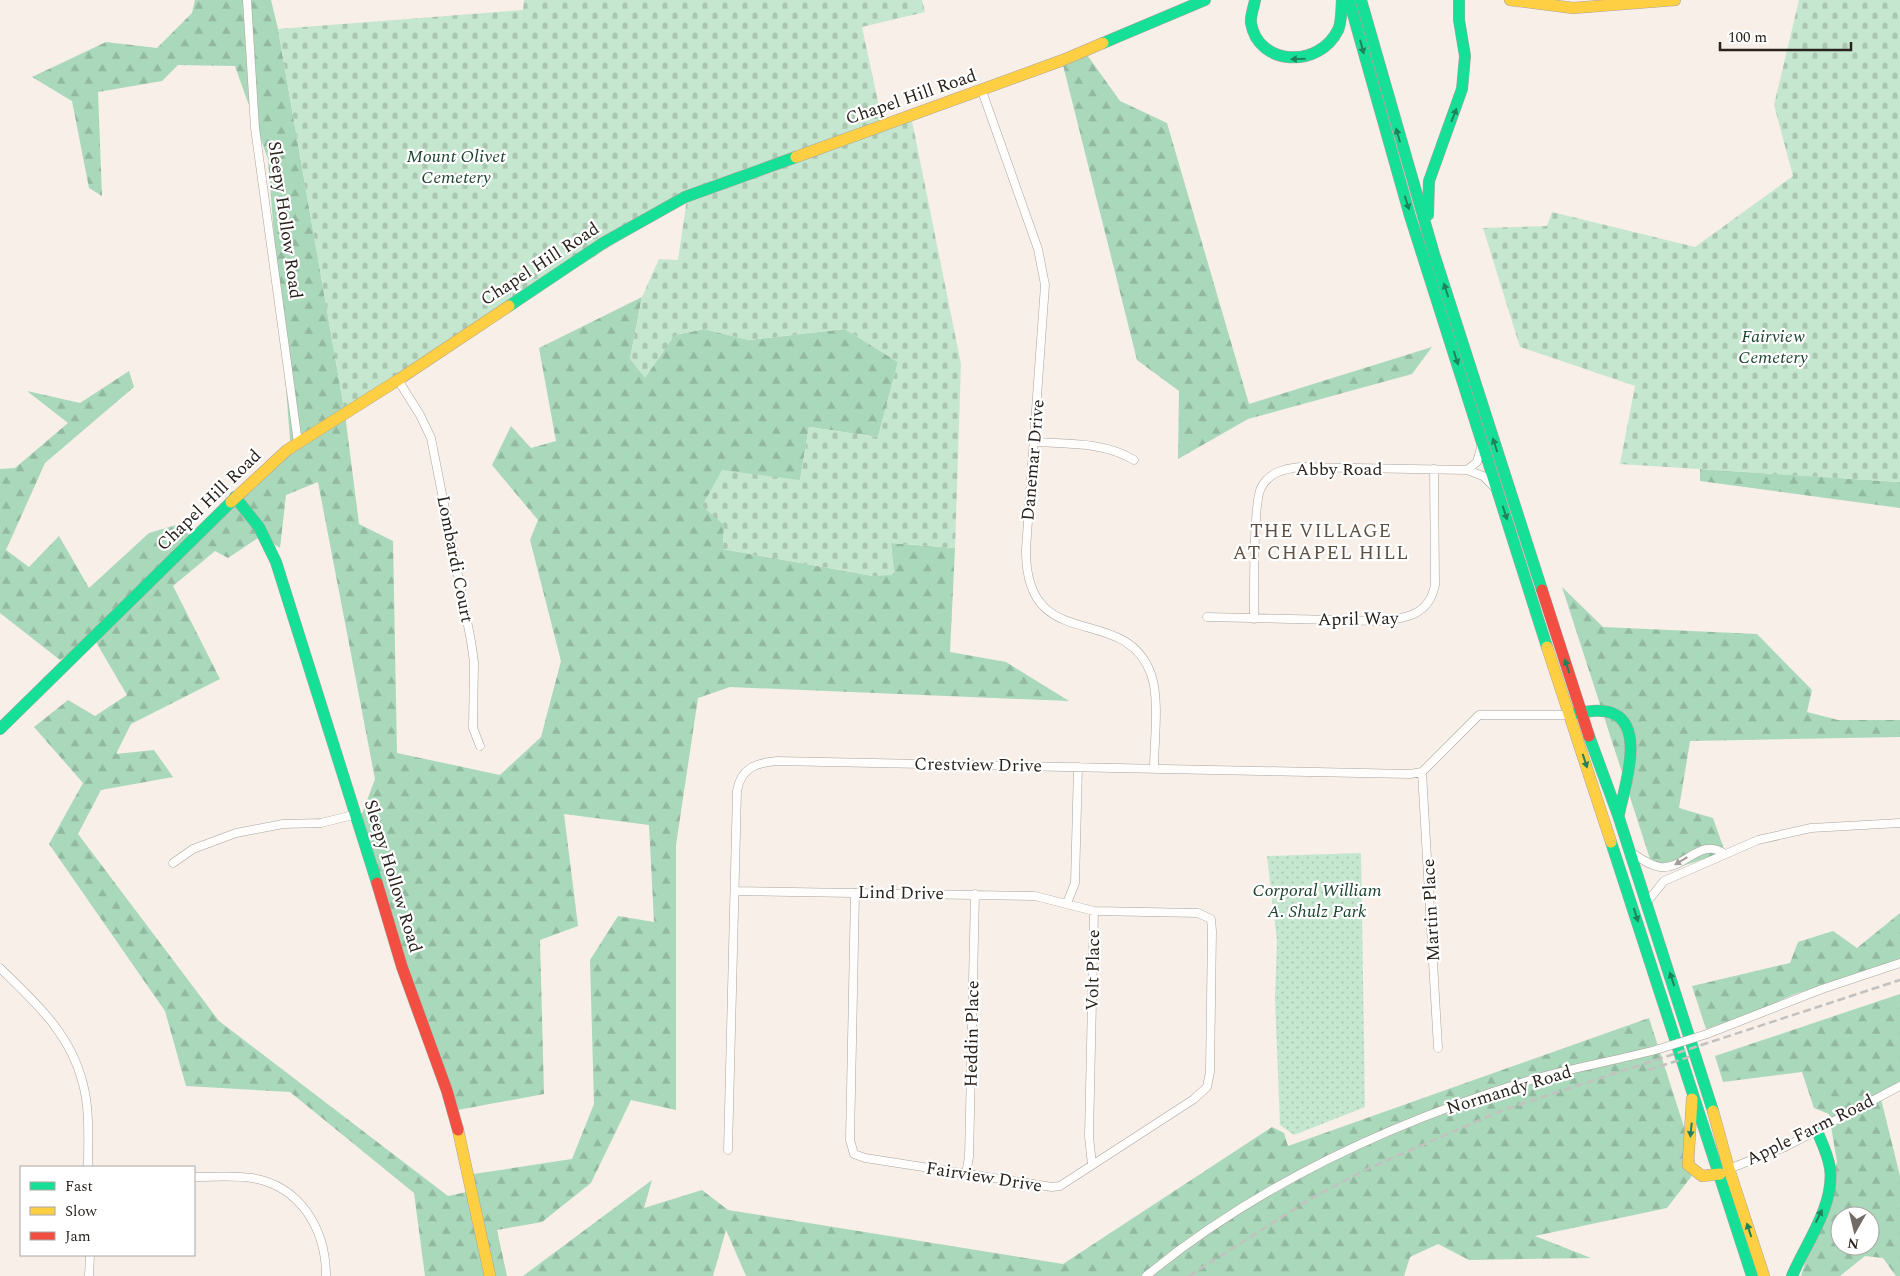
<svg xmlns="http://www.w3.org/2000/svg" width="1900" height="1276" viewBox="0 0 1900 1276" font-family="Spectral,serif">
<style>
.forest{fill:url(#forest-firs);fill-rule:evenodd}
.cemetery{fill:url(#cemetery-stones)}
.park{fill:url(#park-dots)}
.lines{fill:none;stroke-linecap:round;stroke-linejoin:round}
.street-casing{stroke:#aaa49d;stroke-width:9}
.fast-casing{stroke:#aaa49d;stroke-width:12}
.slow-casing{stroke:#aaa49d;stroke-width:12}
.jam-casing{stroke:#aaa49d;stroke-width:12}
.street{stroke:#fefdfc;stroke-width:8}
.fast{stroke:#16e098;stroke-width:11}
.slow{stroke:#ffcf43;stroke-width:11}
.jam{stroke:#f24e42;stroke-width:11}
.rail{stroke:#c3c1bf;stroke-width:2.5;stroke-dasharray:8 4;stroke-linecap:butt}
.street-bridge-casing{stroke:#aaa49d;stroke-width:9;stroke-linecap:butt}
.street-bridge{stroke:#fefdfc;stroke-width:8}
.oneway{fill:#20825a}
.oneway2{fill:#9f9b98}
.labels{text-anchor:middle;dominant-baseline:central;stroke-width:4.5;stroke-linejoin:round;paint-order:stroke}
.street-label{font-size:18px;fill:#2a231d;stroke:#fff}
.park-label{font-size:18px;font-style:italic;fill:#1d4430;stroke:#fff}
.neighbourhood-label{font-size:19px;letter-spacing:1px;fill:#5e5042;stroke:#fff}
</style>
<defs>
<pattern id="forest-firs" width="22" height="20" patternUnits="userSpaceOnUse" patternTransform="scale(1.25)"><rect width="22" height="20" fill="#a9d8bb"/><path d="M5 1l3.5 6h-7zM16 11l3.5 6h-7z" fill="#92b9a0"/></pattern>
<pattern id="cemetery-stones" width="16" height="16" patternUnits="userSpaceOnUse" patternTransform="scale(1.25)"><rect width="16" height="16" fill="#c6e7cf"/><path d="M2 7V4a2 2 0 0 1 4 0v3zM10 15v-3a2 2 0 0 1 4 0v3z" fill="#aac6b1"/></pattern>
<pattern id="park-dots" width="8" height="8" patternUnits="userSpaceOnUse" patternTransform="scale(1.25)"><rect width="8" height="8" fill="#c6e7cf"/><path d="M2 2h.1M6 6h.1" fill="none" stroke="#aac6b1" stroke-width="1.8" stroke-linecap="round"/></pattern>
</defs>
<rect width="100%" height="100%" fill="#f7efe8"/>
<path class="forest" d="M195,0H271L278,29L345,414L359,524L393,541L397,753L500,775L541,737L561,661L530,540L538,520L492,465L511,426L531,448L556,441L539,348L642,297L630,359L675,335L704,329L749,340L845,329L898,362L878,437L809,427L800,480L724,525L723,549L873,576L894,574L891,543L955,548L950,652L1006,662L1069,701L730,687L698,698L676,845V1110L631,1100L591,1183L542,1222L497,1230L507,1276H425L414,1193L290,1092L186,1086L165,1011L49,844L83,783L34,727L68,700L95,716L127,695L93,637L60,660L0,613V469L15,468L68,423L27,391L80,403L129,371L134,387L45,463L6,550L29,567L59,536L89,588L149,533L176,525L193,537L291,452L268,159L235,66L178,65L162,81L98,92L102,196L89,188L72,101L32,77L106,42L157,48L192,13ZM318,482L375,779L359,822L452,1111L544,1094L540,940L578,926L564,814L649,825L654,922L618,916L590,960L594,1104L572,1159L467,1175L471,1191L448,1196L219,1021L78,834L101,790L173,777L154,750L116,754L131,724L220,679L173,586L215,551L228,558L261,536L280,548L286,495Z
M1085,52L1120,101L1167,123L1249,404L1432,347L1412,374L1248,419L1178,459L1179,391L1137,360L1062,61Z
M1700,469L1900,482V508L1700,481Z
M1562,587L1603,627L1757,634L1812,690L1807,712L1838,720H1900V737L1690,741L1679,808L1713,818L1725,852L1679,867L1651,862Z
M1900,913V960L1795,994L1742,1017L1706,1029L1692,986L1790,963L1798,942L1833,931L1857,948Z
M1900,994V1083L1880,1095L1900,1176V1276H1896L1883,1258L1865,1256L1840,1276H1801L1837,1162L1829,1114L1814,1108L1802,1072L1723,1082L1715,1056ZM1840,1216H1870V1246H1840Z
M1649,1018L1695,1161L1691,1177L1667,1208L1535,1236L1591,1258L1469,1260L1438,1244L1410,1257L1404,1276H746L726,1230L713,1276H523L652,1180L644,1208L702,1190L728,1210L1063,1264L1272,1127L1284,1133L1288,1146Z"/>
<path class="cemetery" d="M524,0H922L925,12L862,27L883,125L911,116L961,364L955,548L891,543L894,575L873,576L723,549L724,525L702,506L722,470L800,480L809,427L878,437L898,362L845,329L749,340L704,329L675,335L645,378L630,359L642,297L659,259L678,260L687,198L345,414L278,29L523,10Z
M1799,0H1900V482L1620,464L1635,386L1520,347L1483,228L1547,226L1552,212L1695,247L1793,176L1774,105Z"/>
<path class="park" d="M1361,853L1365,1107L1294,1135L1280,1125L1275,997L1277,941L1267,856Z"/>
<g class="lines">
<defs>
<path id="street" d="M247,0L255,128L298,443
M982,91L1038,249L1045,285L1026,549C1025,658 1124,600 1151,674C1160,699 1154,742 1154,769
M398,380L420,415L431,438L471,641L474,662L473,728L480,746
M1035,442C1068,444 1105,442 1134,460
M1467,470L1477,462L1481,448
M1207,617L1377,621C1404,619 1429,616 1435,585L1434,469
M1254,619C1254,596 1253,502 1261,488C1269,472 1284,469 1300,467L1467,470L1483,476L1493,486
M1422,772L1438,1048
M1632,853C1641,859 1649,865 1660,867C1685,870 1700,836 1725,854
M173,863L193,849L236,833L283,824L321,823L357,814
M735,891L1035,896L1094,911L1198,913L1211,919L1212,931L1210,1072L1207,1087L1194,1099L1060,1186L1052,1187L865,1158L854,1154L850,1140L855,893
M1647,902L1664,881L1758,840L1811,828L1900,823
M1067,903L1075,883L1078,767
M0,968C35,1002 71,1034 83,1084C90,1110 88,1140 88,1167
M1707,1034L1822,989L1900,963
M728,1150L737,791C741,767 757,763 777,761L1410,774L1422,772L1479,715H1570
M1092,1165L1089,1136L1094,911
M1726,1170L1785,1147L1900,1086
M966,1174L969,1157L975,894
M194,1177C213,1177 233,1175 252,1178C301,1186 326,1230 326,1276
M89,1276L90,1255
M1146,1276C1257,1185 1390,1123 1527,1081C1570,1068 1615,1061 1659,1049"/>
<path id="fast" d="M1255,0C1254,7 1250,16 1251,23C1258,66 1319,69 1338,30C1342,22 1341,9 1342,0
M1349,0L1410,216L1547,647
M1361,0L1434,254L1542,590
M1103,43L1205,0
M1428,215L1429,181L1462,89L1465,56L1459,20V0
M509,306L603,243L685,197L796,157
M235,497L259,527L276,562L377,883
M1572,714C1585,712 1602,708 1614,714C1645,728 1624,789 1619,814
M0,729L231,502
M1589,736L1618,815L1713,1111
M1611,842L1752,1276
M1792,1276C1806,1243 1835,1205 1830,1168C1828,1155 1822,1143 1817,1131"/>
<path id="slow" d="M1510,0L1573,8L1675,0
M796,157L1063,60L1103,43
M231,502L287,450L398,380L509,306
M1547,647L1611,842
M1692,1099L1688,1165L1702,1176L1720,1174
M1713,1111L1729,1169L1764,1276
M458,1130L490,1276"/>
<path id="jam" d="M1542,590L1589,736
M377,883L402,967L447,1091L458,1130"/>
</defs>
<use href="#street" class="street-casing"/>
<use href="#fast" class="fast-casing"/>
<use href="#slow" class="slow-casing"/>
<use href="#jam" class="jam-casing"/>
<use href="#street" class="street"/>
<use href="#fast" class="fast"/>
<use href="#slow" class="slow"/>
<use href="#jam" class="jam"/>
<path class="rail" d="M1648,1070L1689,1057
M1189,1276L1310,1199L1367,1169L1503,1110L1900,980"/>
<defs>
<path id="street-bridge" d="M1659,1049L1707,1034"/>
</defs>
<use href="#street-bridge" class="street-bridge-casing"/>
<use href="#street-bridge" class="street-bridge"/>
</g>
<defs><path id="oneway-solid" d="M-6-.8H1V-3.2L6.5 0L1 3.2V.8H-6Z" transform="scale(1.25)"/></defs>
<g class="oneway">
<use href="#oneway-solid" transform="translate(1362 47) rotate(75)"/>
<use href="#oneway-solid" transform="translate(1298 59) rotate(178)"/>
<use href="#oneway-solid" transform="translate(1454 115) rotate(-69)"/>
<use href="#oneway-solid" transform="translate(1398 135) rotate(-106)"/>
<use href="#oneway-solid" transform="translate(1407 203) rotate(73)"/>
<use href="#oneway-solid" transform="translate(1446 290) rotate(-108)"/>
<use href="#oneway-solid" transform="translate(1456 358) rotate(72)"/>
<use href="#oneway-solid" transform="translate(1495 445) rotate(-108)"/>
<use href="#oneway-solid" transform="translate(1505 513) rotate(72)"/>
<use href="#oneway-solid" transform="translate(1567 666) rotate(-108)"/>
<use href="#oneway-solid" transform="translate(1585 761) rotate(72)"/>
<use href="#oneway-solid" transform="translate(1636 915) rotate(72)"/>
<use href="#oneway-solid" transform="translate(1672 979) rotate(-108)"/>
<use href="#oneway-solid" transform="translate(1691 1130) rotate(96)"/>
<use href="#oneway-solid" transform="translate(1819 1216) rotate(-64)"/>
<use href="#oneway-solid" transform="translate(1749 1230) rotate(-108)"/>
</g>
<use class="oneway2" href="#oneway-solid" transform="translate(1681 861) rotate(149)"/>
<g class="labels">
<g class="street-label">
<text transform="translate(911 97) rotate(-19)">Chapel Hill Road</text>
<text transform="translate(285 220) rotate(82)">Sleepy Hollow Road</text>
<text transform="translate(540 264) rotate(-33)">Chapel Hill Road</text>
<text transform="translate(1033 460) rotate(-85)">Danemar Drive</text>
<text x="1339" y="469">Abby Road</text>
<text transform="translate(209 500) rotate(-44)">Chapel Hill Road</text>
<text transform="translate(455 559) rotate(79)">Lombardi Court</text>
<text transform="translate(1358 619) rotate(-1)">April Way</text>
<text transform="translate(978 765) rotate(1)">Crestview Drive</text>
<text transform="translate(393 876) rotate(73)">Sleepy Hollow Road</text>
<text transform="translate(901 893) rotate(1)">Lind Drive</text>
<text transform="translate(1431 910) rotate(-93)">Martin Place</text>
<text transform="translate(1093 970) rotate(-89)">Volt Place</text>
<text transform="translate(972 1034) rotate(-89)">Heddin Place</text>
<text transform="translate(1509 1090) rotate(-17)">Normandy Road</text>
<text transform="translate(1810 1130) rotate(-26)">Apple Farm Road</text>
<text transform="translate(984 1177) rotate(9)">Fairview Drive</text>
</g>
<g class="park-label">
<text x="456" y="156">Mount Olivet<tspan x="456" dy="21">Cemetery</tspan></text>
<text x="1773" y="336">Fairview<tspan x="1773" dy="21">Cemetery</tspan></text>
<text x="1317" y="890">Corporal William<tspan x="1317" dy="21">A. Shulz Park</tspan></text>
</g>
<g class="neighbourhood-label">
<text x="1321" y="531">THE VILLAGE<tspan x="1321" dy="22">AT CHAPEL HILL</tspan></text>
</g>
</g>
<rect x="20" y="1166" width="175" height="90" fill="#ffffff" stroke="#aaa7a5"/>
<rect x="30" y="1182" width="25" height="8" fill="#16e098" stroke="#aaa7a5"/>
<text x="65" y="1191" font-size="15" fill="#2a231d">Fast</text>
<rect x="30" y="1207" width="25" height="8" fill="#ffcf43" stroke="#aaa7a5"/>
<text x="65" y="1216" font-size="15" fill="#2a231d">Slow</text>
<rect x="30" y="1232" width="25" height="8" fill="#f24e42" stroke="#aaa7a5"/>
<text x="65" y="1241" font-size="15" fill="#2a231d">Jam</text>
<g transform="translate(1855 1231) rotate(188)"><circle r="24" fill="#ffffff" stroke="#aaa7a5"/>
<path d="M0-4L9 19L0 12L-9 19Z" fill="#726a64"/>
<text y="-8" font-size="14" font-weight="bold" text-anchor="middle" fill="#2a231d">N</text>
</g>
<path d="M1720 42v8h131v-8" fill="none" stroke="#2a231d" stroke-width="2.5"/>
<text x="1728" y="42" font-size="15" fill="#2a231d" stroke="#ffffff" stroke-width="4" paint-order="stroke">100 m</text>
</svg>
